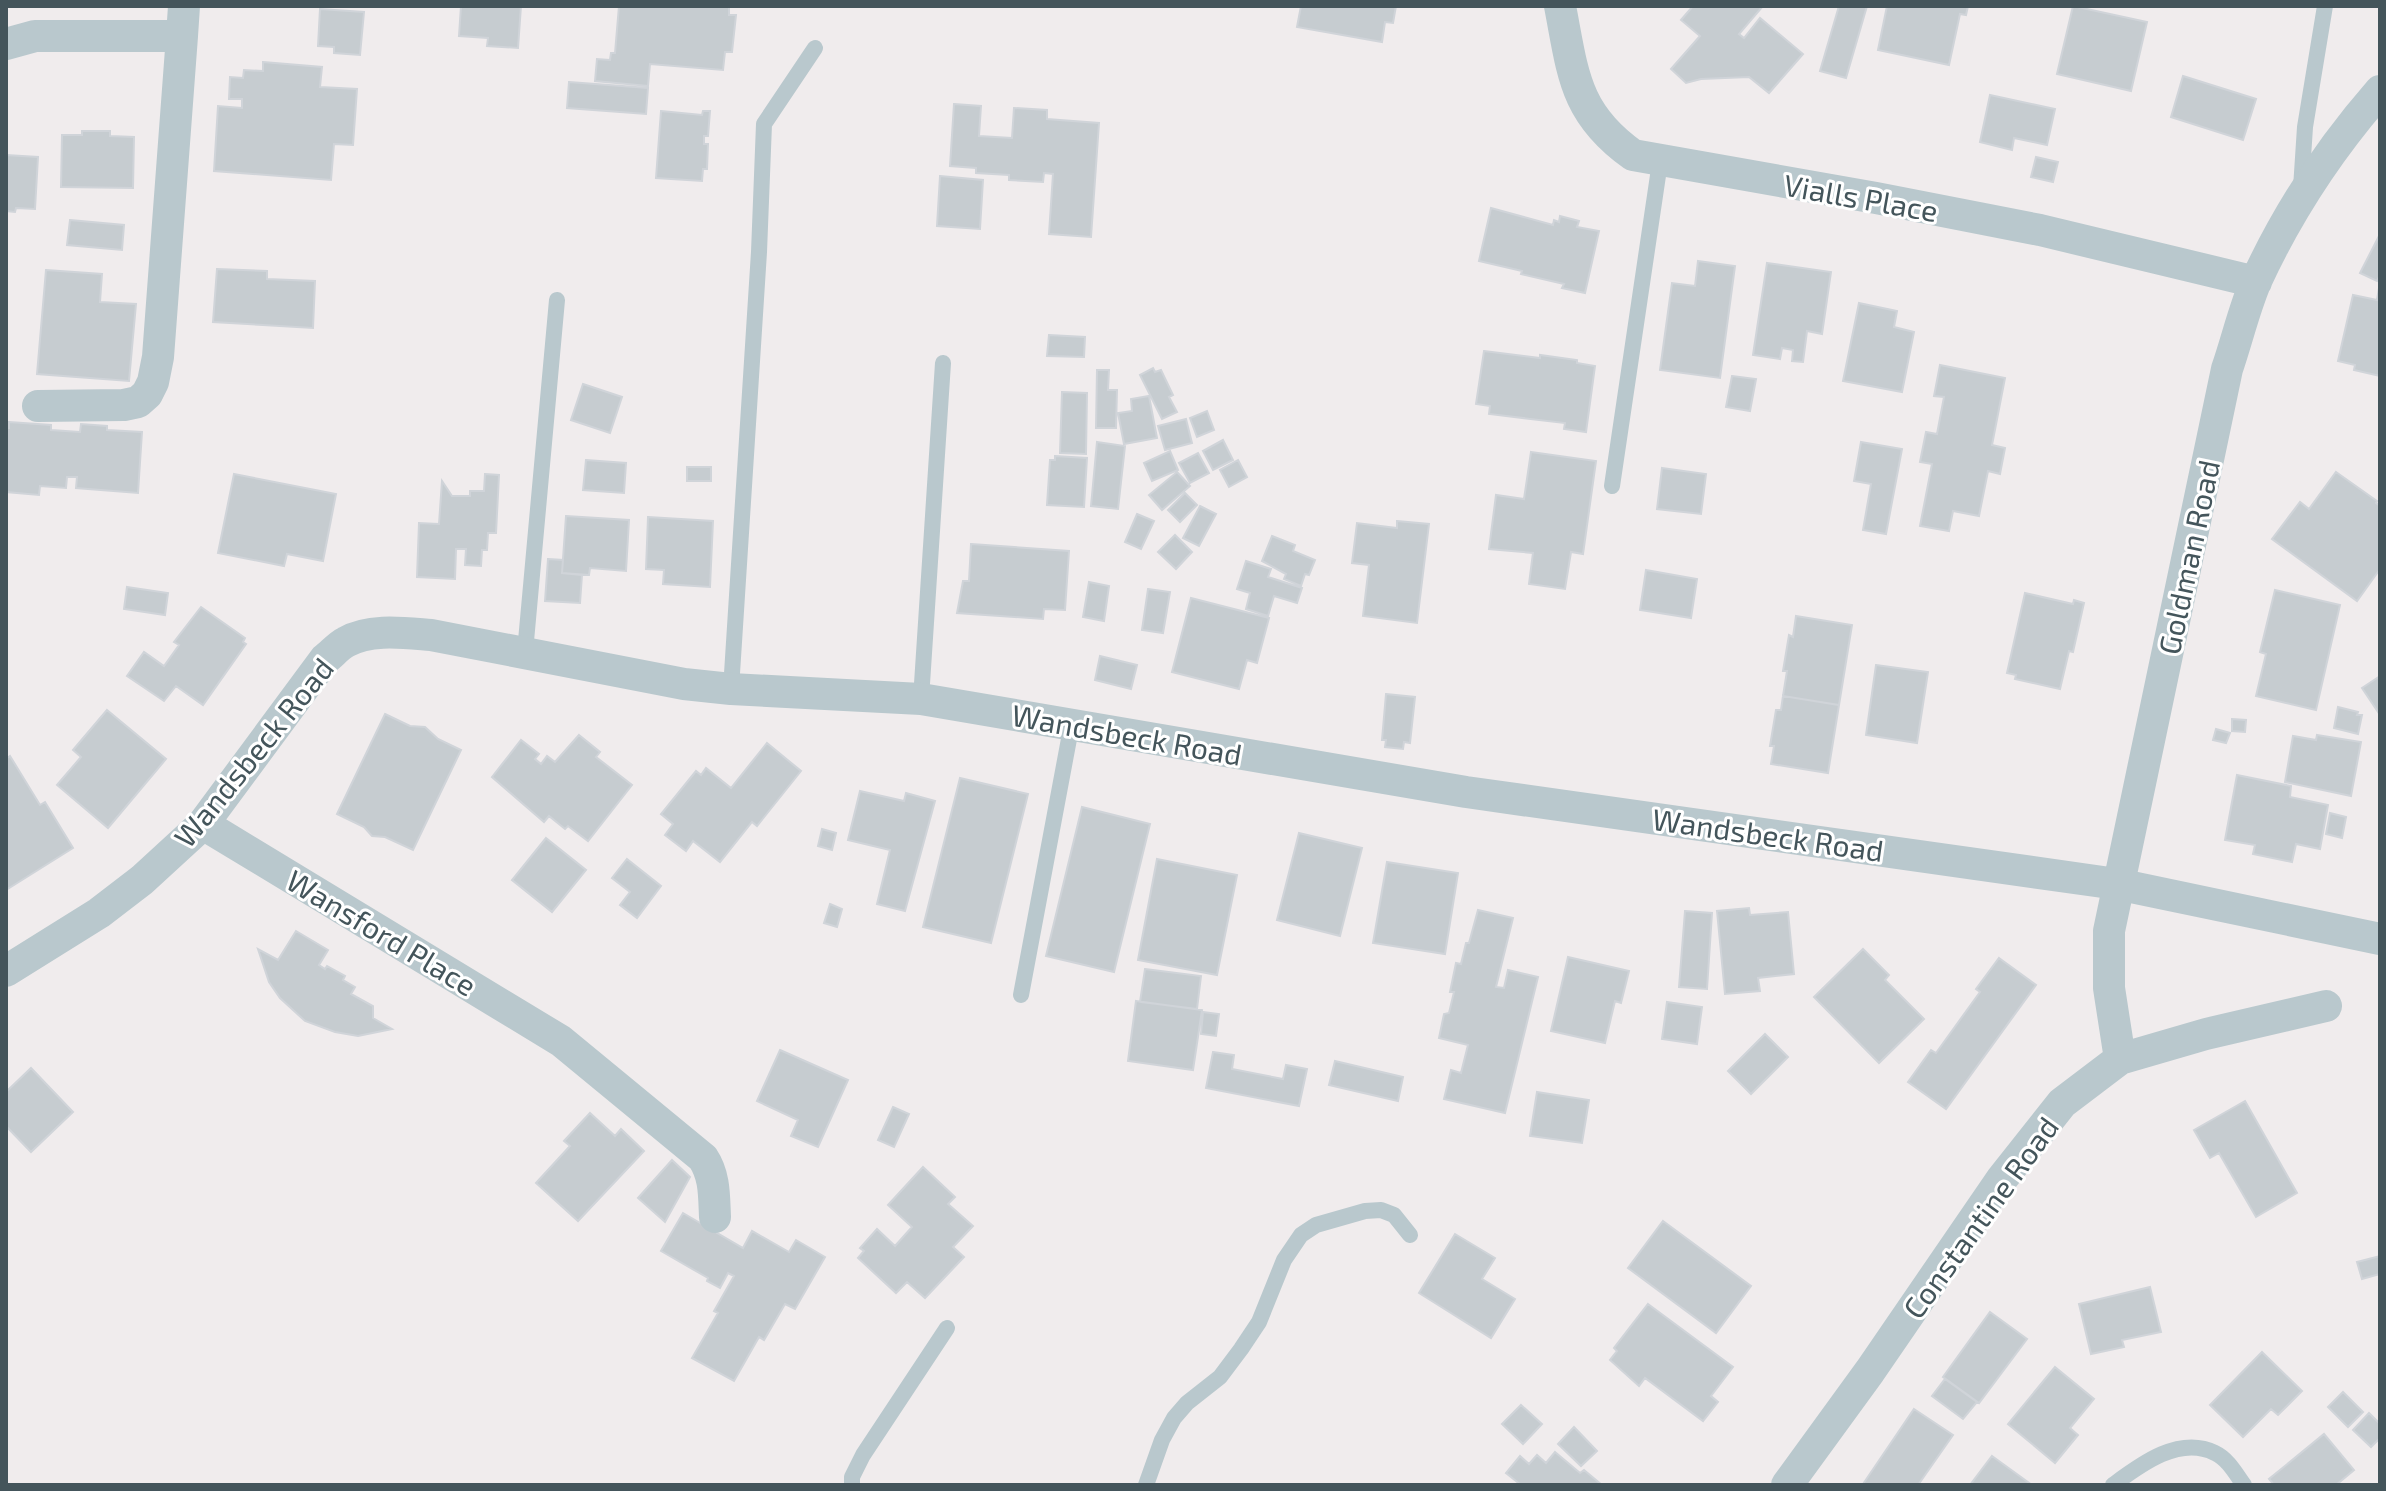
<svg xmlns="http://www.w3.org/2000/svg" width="2386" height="1491" viewBox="0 0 2386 1491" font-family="'Exo 2',sans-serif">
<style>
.building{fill:#c6ccd0;stroke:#d0d4d9;stroke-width:2}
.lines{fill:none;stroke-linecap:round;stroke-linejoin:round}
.service{stroke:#b9c8cd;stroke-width:16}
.minor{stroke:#b9c8cd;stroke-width:32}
.labels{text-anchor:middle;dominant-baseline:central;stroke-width:6;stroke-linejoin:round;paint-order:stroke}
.street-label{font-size:30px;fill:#44555b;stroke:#fff}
</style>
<rect width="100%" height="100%" fill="#f0eced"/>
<path class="building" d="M461,6H521L518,48L487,46L488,38L459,36Z
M619,6H729V15H736L732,52H725L723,70L650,64L648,86L595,81L597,59L610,60L611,53H615Z
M1301,6H1396L1393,23L1385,22L1382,42L1297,27Z
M1693,6H1763L1739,34L1744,38L1760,18L1803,54L1769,93L1749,77L1701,79L1686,83L1671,69L1700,36L1681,20Z
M1839,6H1867L1846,78L1820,71Z
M1887,6H1968L1966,15L1960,14L1949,65L1878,50Z
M2073,6L2147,22L2131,91L2057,74Z
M320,9L364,12L360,55L334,53V47L318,46Z
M263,62L322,67L320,87L357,89L353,145L334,144L331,180L214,171L218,106L242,108V99H229L230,77L243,78L244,70L263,71Z
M2183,76L2256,99L2243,140L2171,117Z
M569,82L648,88L646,114L567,108Z
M1990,95L2055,109L2047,145L2014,138L2012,150L1980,142Z
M954,104L981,106L979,136L1012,138L1014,108L1047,110V119L1099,123L1091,237L1049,234L1053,174L1044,173L1043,182L1009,180V175L976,173V168L950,166Z
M661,111L702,115L703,111H710L708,136H704V144H708L707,169H703L702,181L656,178Z
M82,131H110V136L134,137L133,188L61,187L62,135H82Z
M6,155L38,157L35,209L16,208L15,212L6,211Z
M2036,157L2058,162L2053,182L2031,177Z
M940,176L983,180L980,229L937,226Z
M1491,208L1553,225L1554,220L1559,222L1560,216L1579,221L1577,227L1599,231L1585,293L1562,288L1564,284L1521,274L1522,271L1479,261Z
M70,220L124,225L122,250L67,245Z
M2380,234V275L2377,281L2360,273Z
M1698,261L1735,266L1720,378L1660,370L1672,283L1695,286Z
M1767,263L1831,272L1822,334L1807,331L1803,362L1792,361L1793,350L1782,348L1780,359L1753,355Z
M217,269L267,271V279L315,281L313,328L213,322Z
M46,270L102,274L100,302L136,304L129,381L37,374Z
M2379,288L2380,289V376L2354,370L2355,365L2338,361L2353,295L2377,300Z
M1859,303L1897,311L1894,327L1914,332L1902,392L1843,381Z
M1049,335L1085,337L1084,357L1047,356Z
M1484,351L1540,358V355L1577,360V363L1595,366L1586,432L1564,429L1565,423L1489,414L1490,406L1476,404Z
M1940,365L2005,378L1992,445L2005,448L2000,474L1988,471L1979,516L1953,511L1949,531L1920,526L1932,464L1920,462L1926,432L1937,434L1944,397L1934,396Z
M1153,368L1155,372L1161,370L1173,395L1169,397L1177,412L1162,419L1140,375Z
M1097,370H1109L1108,390H1117L1116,428H1096Z
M1732,376L1756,379L1750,411L1726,407Z
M583,384L622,397L610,433L571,420Z
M1062,392L1087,393L1086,454L1060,453Z
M1149,396L1157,438L1124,444L1118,413L1132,411L1131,399Z
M1207,411L1214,430L1197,437L1190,418Z
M1186,419L1192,443L1165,450L1158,426Z
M9,422L51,425V430L80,432L81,424L107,426V430L142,432L138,493L76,488L77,477H67L66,488L40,486L39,495L6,492V428H9Z
M1223,440L1233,460L1213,470L1203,451Z
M1097,442L1125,446L1118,509L1091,506Z
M1861,442L1902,449L1886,534L1863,530L1871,484L1854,481Z
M1170,451L1178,470L1152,481L1144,463Z
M1531,452L1596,461L1583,554L1571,552L1565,589L1529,584L1533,553L1489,549L1496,495L1524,499Z
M1198,453L1209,473L1190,483L1179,463Z
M1055,456L1087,458L1084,507L1047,505L1050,460H1055Z
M586,460L626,463L624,493L583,490Z
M1238,460L1247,477L1229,487L1220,470Z
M687,467H711V481H687Z
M1662,468L1706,474L1701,514L1657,509Z
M1177,472L1190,486L1162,510L1149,495Z
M2336,472L2377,501L2376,503L2380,506V569L2357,601L2272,539L2300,502L2309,509Z
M234,474L336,494L323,561L287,554L284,566L218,553Z
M485,474L499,475L496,533H488L487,550H482L481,566L465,565L466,549H456L455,579L417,577L419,523L439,524L442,481L452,496H470V491H484Z
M1185,493L1197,505L1180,522L1168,510Z
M1200,506L1216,514L1199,546L1183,538Z
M1137,514L1154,521L1141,549L1125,542Z
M566,516L629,520L626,571L590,568L589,575L562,573Z
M648,517L713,521L710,587L663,584L664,570L646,569Z
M1397,521L1429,524L1417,623L1363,616L1369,565L1352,563L1357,523L1397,528Z
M1175,535L1192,552L1176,569L1158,552Z
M1272,536L1295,545L1293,551L1315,560L1309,575L1305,574L1301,586L1284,579L1286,574L1262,561Z
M971,544L1069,551L1065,610L1044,609L1043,619L957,613L963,581H969Z
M548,559L563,560L562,573L582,575L580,603L545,601Z
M1246,561L1271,569L1268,577L1302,588L1297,603L1274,596L1268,616L1246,609L1250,593L1237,589Z
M1646,570L1697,579L1691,618L1640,610Z
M1089,582L1109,586L1104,621L1083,617Z
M127,587L168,593L165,615L124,609Z
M1148,589L1170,592L1163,633L1142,630Z
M2275,590L2340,605L2316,710L2256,696L2266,654L2260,652Z
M2025,593L2073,604L2074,600L2084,603L2073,652L2069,651L2060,689L2015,679L2016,675L2007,673Z
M1191,598L1269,618L1257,663L1247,660L1239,689L1172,672Z
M201,607L245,638L243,642L246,644L203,705L176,686L164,701L127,676L144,652L164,666L179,645L174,642Z
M1796,616L1852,625L1839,705L1783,696L1787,671H1783L1789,635L1793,637Z
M1100,656L1137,665L1131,689L1095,680Z
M1876,665L1928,672L1917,743L1866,735Z
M2380,676V715L2362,688Z
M1386,694L1415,697L1410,743L1404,742L1403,749L1385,747L1386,740H1382Z
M1783,696L1839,705L1828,773L1771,764L1774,746H1770L1776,710H1781Z
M2338,707L2358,712L2357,715H2362L2358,734L2334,728Z
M107,710L166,759L108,828L57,785L81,757L73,750Z
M385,714L410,726L425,727L438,739L461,750L413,850L385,837L372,836L364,827L337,814Z
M2232,719L2246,720L2245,732L2232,731Z
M2216,729L2230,733L2226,743L2213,740Z
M579,735L600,752L596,757L632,785L588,841L568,826L565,829L549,816L544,822L492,777L521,740L539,754L535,759L541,764L547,756L555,762Z
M2317,735L2361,742L2351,796L2285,782L2293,736L2316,740Z
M767,743L801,771L757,826L752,822L720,862L693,841L686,851L665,835L673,824L661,814L696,771L701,775L706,768L731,788Z
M10,756L40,805L45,802L73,848L6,890V759Z
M2237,775L2291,786L2290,797L2328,805L2320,849L2296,844L2292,862L2253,854L2255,845L2225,840Z
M960,778L1028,794L991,943L923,927Z
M860,791L904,801L906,793L935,801L905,911L877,904L890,850L848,840Z
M1082,807L1150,824L1114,972L1046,956Z
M2330,813L2346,817L2342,838L2326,834Z
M822,829L836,833L832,850L818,846Z
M1299,833L1362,848L1340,936L1277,920Z
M546,838L586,870L552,912L512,880Z
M627,859L661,886L637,918L620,905L630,892L612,878Z
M1157,859L1237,875L1217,975L1138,960Z
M1387,862L1458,873L1445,954L1373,943Z
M830,904L842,909L837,927L824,923Z
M1749,908L1750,915L1788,912L1794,974L1758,978L1760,991L1725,994L1717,911Z
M1478,910L1513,918L1496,987L1504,988L1508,970L1538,977L1505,1113L1444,1099L1451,1070L1461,1073L1468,1045L1439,1038L1444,1014L1449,1013L1454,992H1450L1456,963L1461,964L1466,943H1469Z
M1685,911L1712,913L1707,989L1679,987Z
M296,931L328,950L319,965L325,969L327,966L345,976L343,980L355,987L351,994L373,1006V1018L392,1029L358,1036L335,1032L305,1021L280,998L269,982L258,949L278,960Z
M1863,949L1889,975L1885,980L1924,1019L1879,1063L1814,997Z
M1568,957L1629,971L1621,1003L1615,1001L1605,1043L1551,1031Z
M1999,958L2036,985L1946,1109L1908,1082L1931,1050L1936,1053L1980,992L1976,989Z
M1145,969L1201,976L1197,1009L1140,1002Z
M1136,1001L1202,1010L1193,1070L1128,1061Z
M1667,1002L1702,1007L1697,1044L1662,1039Z
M1203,1012L1219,1014L1216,1036L1201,1034Z
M1765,1034L1788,1057L1751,1094L1728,1071Z
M780,1050L848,1080L818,1147L791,1136L798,1120L757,1101Z
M1213,1052L1234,1055L1232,1069L1283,1079L1286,1065L1307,1069L1299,1106L1206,1088Z
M1335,1061L1403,1077L1398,1101L1329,1085Z
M31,1068L73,1112L31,1152L6,1126V1092Z
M1537,1092L1589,1100L1582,1143L1530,1136Z
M2245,1101L2297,1193L2256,1217L2219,1153L2210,1158L2194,1130Z
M893,1107L909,1114L894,1147L878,1140Z
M590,1113L615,1136L621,1129L644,1151L578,1221L536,1183L570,1146L564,1141Z
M672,1160L690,1177L665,1222L638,1198Z
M923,1167L955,1197L948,1204L973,1226L953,1247L964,1257L925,1298L907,1282L896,1293L858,1258L864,1251L860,1248L877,1229L895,1246L912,1227L888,1205Z
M683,1213L743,1248L752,1231L789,1252L796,1240L825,1257L795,1309L785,1304L764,1340L759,1337L734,1381L692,1358L718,1313L714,1311L734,1276L728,1273L720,1288L707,1281L708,1278L661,1251Z
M1663,1221L1751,1286L1716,1333L1628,1268Z
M1455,1234L1495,1258L1482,1279L1515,1299L1491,1338L1419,1293Z
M2380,1256V1274L2362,1279L2357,1262Z
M2150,1287L2161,1332L2122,1340L2124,1347L2091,1354L2079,1304Z
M1648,1304L1733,1367L1711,1396L1718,1402L1703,1421L1645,1378L1639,1386L1610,1360L1617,1351L1614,1348Z
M1990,1312L2027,1339L1979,1403L1943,1377Z
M2262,1352L2302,1391L2278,1415L2271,1409L2243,1437L2210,1405Z
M2055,1367L2094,1399L2070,1428L2078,1435L2055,1463L2008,1424Z
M1945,1379L1977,1402L1963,1419L1932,1396Z
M2343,1392L2363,1412L2348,1427L2328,1407Z
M1521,1405L1542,1424L1523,1444L1502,1424Z
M1914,1409L1953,1435L1918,1485H1865L1863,1484Z
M2369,1413L2380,1424V1438L2371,1447L2353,1430Z
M1574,1427L1597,1451L1581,1466L1558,1444Z
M2324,1434L2354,1470L2336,1485H2274L2269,1479Z
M1555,1452L1580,1473L1584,1470L1602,1485H1521L1506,1473L1520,1456L1529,1464L1537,1455L1546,1463Z
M1992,1456L2032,1485H1970Z"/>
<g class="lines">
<path class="service" d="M2301,188L2305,127L2325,6
M1612,486L1660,162
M525,652L557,300
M731,689L759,252L764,124L815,48
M921,699L943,363
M1021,995L1072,723
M852,1485V1477L863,1455L947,1328
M1146,1485L1162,1440L1174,1418L1187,1403L1220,1377L1241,1349L1259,1322L1284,1260L1301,1235L1316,1225L1365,1211L1381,1210L1394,1215L1410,1235
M2113,1485C2140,1465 2179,1435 2215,1453C2228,1459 2236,1474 2244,1485"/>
<path class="minor" d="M1560,6C1573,73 1574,113 1633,155L1876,198L2040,230L2256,282
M6,44L35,36H182L184,6
M38,406L124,405L138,402L147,394L153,382L158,357L182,36
M203,824L561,1041L703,1158C715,1176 714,1196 715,1217
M6,971L99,913L142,880L203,824L325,659C332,654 338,646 346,642C370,628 405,633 431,635L684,684L731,689L921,699L1466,792L2117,884L2380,939
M2120,1059L2109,988V931L2227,369C2237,340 2244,309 2256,281C2287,214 2331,147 2380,91
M1787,1485L1870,1371L2001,1180L2062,1103L2120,1059L2206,1034L2326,1006"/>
</g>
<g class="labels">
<g class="street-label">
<text transform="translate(1861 197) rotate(10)">Vialls Place</text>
<text transform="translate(2188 557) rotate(-78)">Goldman Road</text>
<text transform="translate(1127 734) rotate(10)">Wandsbeck Road</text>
<text transform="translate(253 752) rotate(-51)">Wandsbeck Road</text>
<text transform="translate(1768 834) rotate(8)">Wandsbeck Road</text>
<text transform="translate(382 932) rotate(31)">Wansford Place</text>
<text transform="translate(1980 1217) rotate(-54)">Constantine Road</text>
</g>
</g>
<rect width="2386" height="1491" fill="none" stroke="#44555b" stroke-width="16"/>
</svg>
